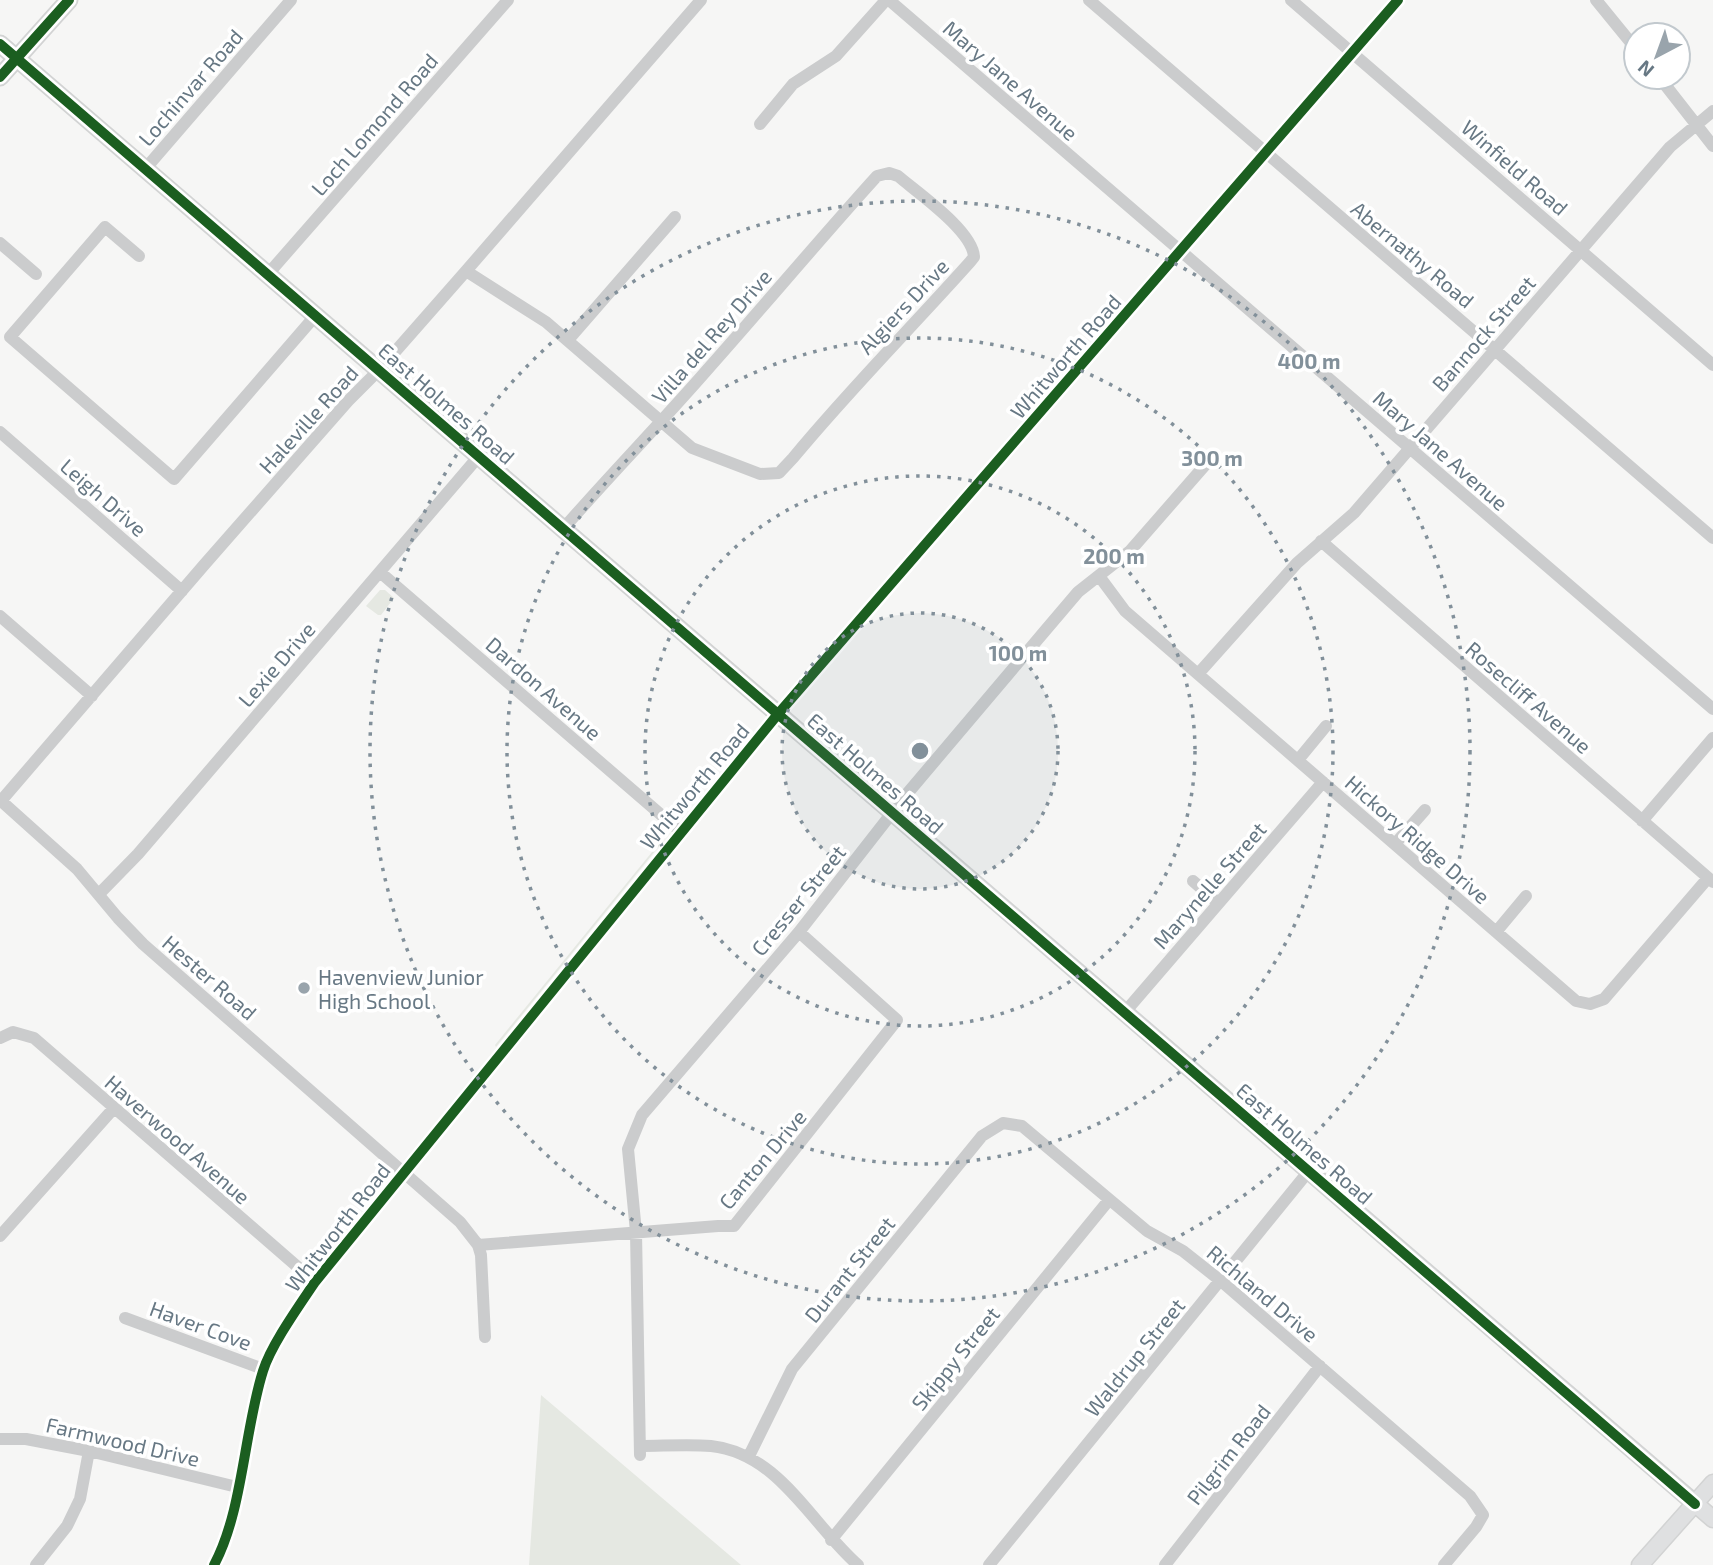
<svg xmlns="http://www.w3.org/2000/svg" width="1713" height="1565" viewBox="0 0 1713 1565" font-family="'Exo 2',sans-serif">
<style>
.green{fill:#e5e8e2}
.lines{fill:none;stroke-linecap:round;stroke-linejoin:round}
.major-casing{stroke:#d2d3d3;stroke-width:19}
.minor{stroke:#cbcccd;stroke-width:12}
.major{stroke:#dfe0e1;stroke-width:16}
.cycleway-casing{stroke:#fff;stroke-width:15}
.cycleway{stroke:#1b5e20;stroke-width:10}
.ring{fill:none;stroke:#82909a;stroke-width:3.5;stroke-dasharray:3.5 7}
.poi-dot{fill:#99a4ac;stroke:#fff;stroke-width:2.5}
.labels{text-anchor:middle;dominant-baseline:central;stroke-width:7;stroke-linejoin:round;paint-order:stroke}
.street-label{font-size:21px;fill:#677884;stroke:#fff}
.poi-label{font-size:21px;fill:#677884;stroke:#fff;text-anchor:start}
.centre{fill:#82909a;stroke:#fff;stroke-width:3.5}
.ring-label{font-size:21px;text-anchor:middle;font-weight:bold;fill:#82909a;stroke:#fff;stroke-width:7;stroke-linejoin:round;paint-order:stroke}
</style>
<rect width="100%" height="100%" fill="#f6f6f5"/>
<path class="green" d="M380,590H385L394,598L381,615H378L366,606Z
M665,836L660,845L496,1047L495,1045Z
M541,1395L741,1565H529Z"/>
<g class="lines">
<defs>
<path id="major" d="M0,44L1713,1519
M0,77L69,0
M1640,1565L1713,1483"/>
</defs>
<use href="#major" class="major-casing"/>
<path class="minor" d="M889,0L1713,709
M1089,0L1713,538
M1291,0L1713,365
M1596,0L1636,49
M1659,77L1713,146
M760,124L793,84L836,56L886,0
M146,168L291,0
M0,243L36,274
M139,256L105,227L10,337L174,479L316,315
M466,271L546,322L692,448L760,474L779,473L793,458C849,390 912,327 970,262L974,257C973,231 918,193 898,176L889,173L877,176C819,240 764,306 707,370C660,424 610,475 563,529
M268,274L508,0
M568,340L675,217
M0,432L182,591
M1321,541L1713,882
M381,573L681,832
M1099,576L1125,611L1576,1001L1590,1004L1604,999L1708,878
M0,616L92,696
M1198,674L1297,563L1354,513L1670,147L1713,111
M1298,760L1326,726
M0,800L77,869L118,918L143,944L460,1222L478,1245L481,1255L485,1337
M0,802L204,565L348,401L379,370L466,271L701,0
M1642,821L1713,738
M1395,844L1425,810
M1193,881L1218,903
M99,894L138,854L479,456
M1496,932L1526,896
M1125,1012L1323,782
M0,1038L13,1032L34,1038L315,1282
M0,1236L114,1108
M478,1245L718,1226H734L897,1020L799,932
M125,1318L263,1369
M0,1439H26L89,1451L237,1487
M640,1446C663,1446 688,1444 711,1446C779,1453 811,1524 858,1565
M640,1455L636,1232L628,1149L642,1115L799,932L906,795L1044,632L1078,592L1130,551L1213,456
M749,1456L792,1369L982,1136L1003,1123L1022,1126L1147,1231L1183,1251L1221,1281L1470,1496L1483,1515L1476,1527L1444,1565
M831,1540L1109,1200
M36,1565L67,1526L80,1499L89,1451
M214,1565C243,1511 244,1431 263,1371C271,1345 299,1306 315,1282L778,714L1398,0
M989,1565L1308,1172
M1165,1565L1320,1366"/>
<use href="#major" class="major"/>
<defs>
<path id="cycleway" d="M0,44L1695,1504
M0,77L69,0
M214,1565C243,1511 244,1431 263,1371C271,1345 299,1306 315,1282L778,714L1398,0"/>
</defs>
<use href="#cycleway" class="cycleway-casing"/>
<use href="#cycleway" class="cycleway"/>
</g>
<circle cx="920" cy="751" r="138" fill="#82909a" fill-opacity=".12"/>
<g class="ring">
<circle cx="920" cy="751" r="138"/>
<circle cx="920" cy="751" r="275"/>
<circle cx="920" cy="751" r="413"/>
<circle cx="920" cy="751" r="550"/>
</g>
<circle class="poi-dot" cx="304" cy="988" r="7"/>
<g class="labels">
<g class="street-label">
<text transform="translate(1011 80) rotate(41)">Mary Jane Avenue</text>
<text transform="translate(190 87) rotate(-49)">Lochinvar Road</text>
<text transform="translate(374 124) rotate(-49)">Loch Lomond Road</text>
<text transform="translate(1515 167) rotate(41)">Winfield Road</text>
<text transform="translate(1413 254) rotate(40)">Abernathy Road</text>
<text transform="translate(903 306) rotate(-47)">Algiers Drive</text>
<text transform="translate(1483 333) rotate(-49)">Bannock Street</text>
<text transform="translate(711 336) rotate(-49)">Villa del Rey Drive</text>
<text transform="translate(1065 356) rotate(-49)">Whitworth Road</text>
<text transform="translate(447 403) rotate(41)">East Holmes Road</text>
<text transform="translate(308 419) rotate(-48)">Haleville Road</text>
<text transform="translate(1441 450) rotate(41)">Mary Jane Avenue</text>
<text transform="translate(104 497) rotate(41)">Leigh Drive</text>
<text transform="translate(276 664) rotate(-49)">Lexie Drive</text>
<text transform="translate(544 688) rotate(41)">Dardon Avenue</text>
<text transform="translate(1529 697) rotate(41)">Rosecliff Avenue</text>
<text transform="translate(876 773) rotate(41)">East Holmes Road</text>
<text transform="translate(694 786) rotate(-50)">Whitworth Road</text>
<text transform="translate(1418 839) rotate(41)">Hickory Ridge Drive</text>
<text transform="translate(1209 885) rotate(-49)">Marynelle Street</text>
<text transform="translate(798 900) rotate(-51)">Cresser Street</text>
<text transform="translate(210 977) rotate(41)">Hester Road</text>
<text transform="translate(178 1139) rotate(41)">Haverwood Avenue</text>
<text transform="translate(1305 1143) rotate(41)">East Holmes Road</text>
<text transform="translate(762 1159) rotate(-50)">Canton Drive</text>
<text transform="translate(337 1227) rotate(-52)">Whitworth Road</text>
<text transform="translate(849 1269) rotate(-51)">Durant Street</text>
<text transform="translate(1263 1293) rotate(40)">Richland Drive</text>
<text transform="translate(201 1325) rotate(20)">Haver Cove</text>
<text transform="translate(1134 1357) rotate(-51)">Waldrup Street</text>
<text transform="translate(955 1358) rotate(-51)">Skippy Street</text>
<text transform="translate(123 1441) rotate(13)">Farmwood Drive</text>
<text transform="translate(1228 1454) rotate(-52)">Pilgrim Road</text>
</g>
<g class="poi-label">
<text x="318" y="976">Havenview Junior<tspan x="318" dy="24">High School</tspan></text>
</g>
</g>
<circle cx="920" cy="751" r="10" class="centre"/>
<g class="ring-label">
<text x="1309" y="369">400 m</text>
<text x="1212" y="466">300 m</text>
<text x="1114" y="564">200 m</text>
<text x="1018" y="661">100 m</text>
</g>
<g transform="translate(1657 56) rotate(221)"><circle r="33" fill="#ffffff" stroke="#c2c9ce" stroke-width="2"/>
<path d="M0-5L12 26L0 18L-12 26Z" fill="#99a4ac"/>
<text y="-10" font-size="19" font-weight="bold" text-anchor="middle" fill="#677884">N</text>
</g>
</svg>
